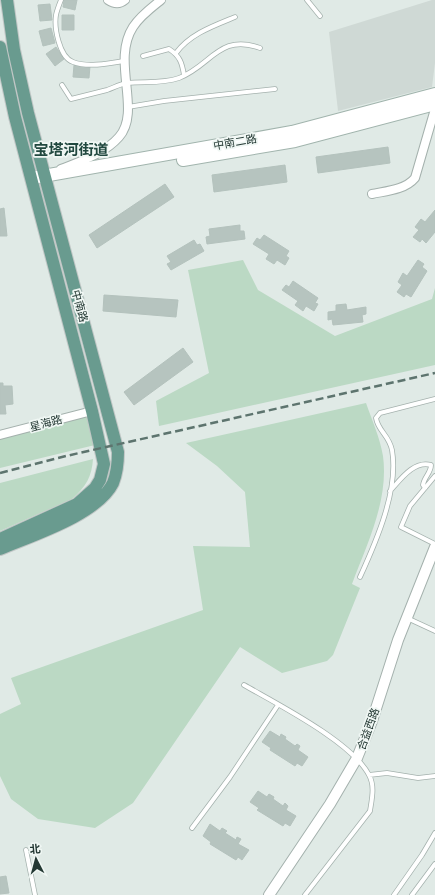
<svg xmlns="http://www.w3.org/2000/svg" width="435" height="895" viewBox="0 0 435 895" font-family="'Space Grotesk','Noto Sans SC',sans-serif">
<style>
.built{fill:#cfd9d5}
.green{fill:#bbd9c4}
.building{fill:#b6c4bf;stroke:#b4c2bd}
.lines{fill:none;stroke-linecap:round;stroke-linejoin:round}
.service-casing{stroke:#a4b1ad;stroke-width:5.5}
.minor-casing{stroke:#a4b1ad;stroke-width:10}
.tertiary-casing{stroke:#a4b1ad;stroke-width:12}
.secondary-casing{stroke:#a1b4ad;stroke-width:14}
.primary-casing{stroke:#c1c7c6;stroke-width:14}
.service{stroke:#fff;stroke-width:4}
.minor{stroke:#fff;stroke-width:8}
.tertiary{stroke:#fff;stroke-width:10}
.secondary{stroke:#fff;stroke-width:12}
.primary{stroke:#699b8f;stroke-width:12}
.rail{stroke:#5d746e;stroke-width:2.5;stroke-dasharray:8 4;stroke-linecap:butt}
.labels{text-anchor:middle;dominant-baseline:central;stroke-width:3.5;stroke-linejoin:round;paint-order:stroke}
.street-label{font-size:11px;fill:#233833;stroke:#f0f7f4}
.district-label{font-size:15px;font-weight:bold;fill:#21483f;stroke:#f0f7f4}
</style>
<rect width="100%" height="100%" fill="#e0eae6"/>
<path class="built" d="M432,0H435V63L432,87L338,111L329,32Z"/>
<path class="green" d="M243,260L258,290L335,336L432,299L435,288V365L159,426L156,401L209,373L188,270Z
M366,403C372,420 380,438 383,456C389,500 367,544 352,584L360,588L333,655L327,661L282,673L240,647L133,803L95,828L38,819L11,799L0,776V714L21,704L11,678L203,610L193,546L250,547L245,492L217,466L186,443Z
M87,414L95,445L0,468V438Z
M93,459C92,476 86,487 72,499L0,531V483Z"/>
<path class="building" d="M64,0H77L75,10L63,7Z
M50,4L52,20L40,21L38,5Z
M62,15H74V30H62Z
M51,28L55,43L43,46L39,31Z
M56,47L64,59L55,66L46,54Z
M74,65L90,66L89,78L73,77Z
M388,147L390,163L318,173L316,157Z
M285,165L287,182L214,192L212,175Z
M165,184L174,197L97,248L89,235Z
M4,208L7,236H0V209Z
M435,210V232L426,243L422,239L420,242L413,237L419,230L415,227L421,219L425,222Z
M240,225V231H244L245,239L207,244L206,237L210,236L209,229Z
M264,235L289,251L286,256L289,258L285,265L277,260L274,264L266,259L269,254L253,244L257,238L260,240Z
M194,240L197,245L200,244L204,251L171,270L167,264L171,262L167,256Z
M418,260L424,264L422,267L427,271L411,297L406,294L404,297L397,292L402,285L398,282L403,273L407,276Z
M293,281L318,298L315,303L318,304L314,311L306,306L303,311L295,305L298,301L282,290L286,285L289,287Z
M104,295L178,300L176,317L103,311Z
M346,304L347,310L366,307V314L362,315L363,322L333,325L332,319L328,320V312L336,311V305Z
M183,348L193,362L134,405L124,392Z
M0,383H3V386H12L13,404L5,405L6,414H0Z
M270,731L280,737L281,734L286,737L285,739L295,746L297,744L300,746L298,750L308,757L302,766L297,763L295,766L270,750L271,748L262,742Z
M258,791L267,797L269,794L274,797L273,799L283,806L285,803L288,806L286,810L296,816L290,826L285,823L283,826L257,810L259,808L250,802Z
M210,824L220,831L222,828L227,831L225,833L236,840L237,837L241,839L238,844L249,850L242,860L238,857L236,860L210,844L211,842L203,836Z
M6,876L9,893L0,894V877Z"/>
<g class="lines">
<defs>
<path id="service" d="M61,0C59,5 57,10 56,15C54,27 59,57 73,62C89,68 108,63 125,61
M307,0L320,16
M176,53C190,34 213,26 235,17
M143,56L169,49C180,56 182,63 184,75
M62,85L71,99C83,96 95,93 107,90C113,88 120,84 127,83C144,81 162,84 179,78C211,66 219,33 260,48
M128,107L164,101L275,89
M435,476L410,506L401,527L435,544
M390,491C400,480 414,460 431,465C431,473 424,477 423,485L425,488
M360,577C376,542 399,490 392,450C389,435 378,431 376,418L380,413L435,399
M407,618L435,631
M244,685C277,704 352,742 369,775C375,786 372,798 370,811L305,895
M369,775L387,773L418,778L435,776
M192,828L230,777L278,705
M26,850L35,895
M394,895L422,855L435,833
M412,895L435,864"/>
<path id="minor" d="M108,0C114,4 119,5 125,0
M61,169C81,161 104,154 119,137C142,111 111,61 133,27C140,16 151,8 161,0
M372,194C386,191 405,190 415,178L435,109
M0,435L92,411"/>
<path id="tertiary" d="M269,895L330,804L357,758L372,721L398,640L435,547"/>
<path id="secondary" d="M183,160L295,141L435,104
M32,178L292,132L435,94"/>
<path id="primary" d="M0,47L15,117L92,411L104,464L100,480L95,488L77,504L0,539
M0,549C33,535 97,515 113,483C117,473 118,463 118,452L28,113L14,50L7,0"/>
</defs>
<use href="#service" class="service-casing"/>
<use href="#minor" class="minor-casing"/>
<use href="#tertiary" class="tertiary-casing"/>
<use href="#secondary" class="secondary-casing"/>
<use href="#primary" class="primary-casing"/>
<use href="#service" class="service"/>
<use href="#minor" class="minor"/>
<use href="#tertiary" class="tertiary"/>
<use href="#secondary" class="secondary"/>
<use href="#primary" class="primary"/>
<path class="rail" d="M0,473L66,456L435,373"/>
</g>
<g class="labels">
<g class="street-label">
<text transform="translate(235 142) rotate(-10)">中南二路</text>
<text transform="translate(80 306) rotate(75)">中南路</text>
<text transform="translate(46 423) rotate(-15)">星海路</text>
<text transform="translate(368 729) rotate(-70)">合益西路</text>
</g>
<g class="district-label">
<text x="71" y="149">宝塔河街道</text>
</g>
</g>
<g transform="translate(36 859) rotate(354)" stroke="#f0f7f4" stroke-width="3" paint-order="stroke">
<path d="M0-3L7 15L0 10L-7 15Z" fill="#233833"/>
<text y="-6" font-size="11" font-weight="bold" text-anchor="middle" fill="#233833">北</text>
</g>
</svg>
